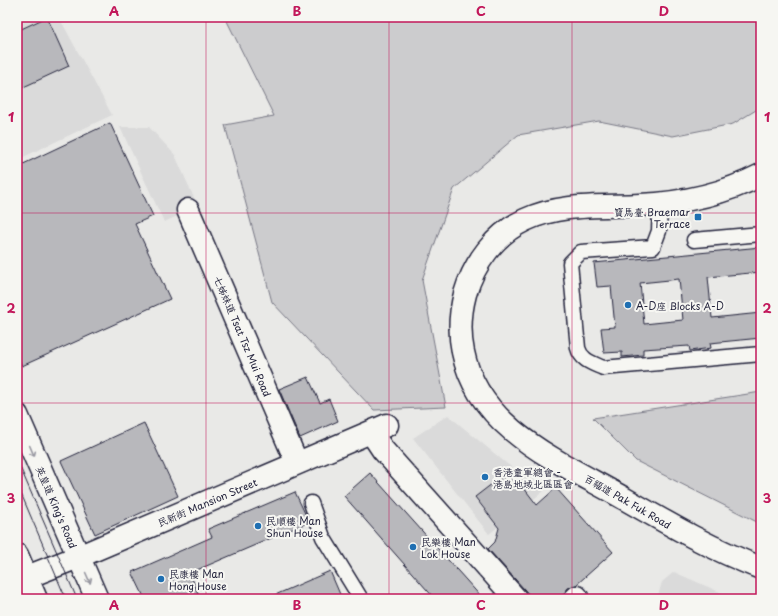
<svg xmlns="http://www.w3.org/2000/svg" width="778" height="616" viewBox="0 0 778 616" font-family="'Playpen Sans','LXGW WenKai TC',sans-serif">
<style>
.built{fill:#dadada}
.green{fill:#ccccce;stroke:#777784}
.building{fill:#b8b8bc;stroke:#22223b;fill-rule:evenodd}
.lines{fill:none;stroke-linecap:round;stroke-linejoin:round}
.lane-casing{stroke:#22223b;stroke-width:17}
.street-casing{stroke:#22223b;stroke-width:25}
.secondary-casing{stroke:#22223b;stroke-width:25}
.lane{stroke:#f6f6f2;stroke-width:14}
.street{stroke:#f6f6f2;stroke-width:22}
.secondary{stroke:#f6f6f2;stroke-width:22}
.tram{stroke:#22223b;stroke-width:1}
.oneway{stroke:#9797a0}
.grid{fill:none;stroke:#c2185b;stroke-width:1;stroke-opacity:0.55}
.poi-dot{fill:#1f6fb2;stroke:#f6f6f2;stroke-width:1.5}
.labels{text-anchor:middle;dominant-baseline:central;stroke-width:4;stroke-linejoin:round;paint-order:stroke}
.poi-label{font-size:10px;fill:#22223b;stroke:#f6f6f2;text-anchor:start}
.street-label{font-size:10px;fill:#22223b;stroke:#f6f6f2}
.neatline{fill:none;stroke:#c2185b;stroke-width:1.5}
.grid-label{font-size:13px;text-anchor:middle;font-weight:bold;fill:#c2185b}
</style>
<rect width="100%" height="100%" fill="#e9e9e7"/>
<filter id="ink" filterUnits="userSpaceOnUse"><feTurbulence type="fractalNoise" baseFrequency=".025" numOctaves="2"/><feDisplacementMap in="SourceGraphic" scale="8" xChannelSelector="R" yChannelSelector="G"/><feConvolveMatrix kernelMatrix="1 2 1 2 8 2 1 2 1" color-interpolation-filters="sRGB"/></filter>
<g filter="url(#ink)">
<path class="built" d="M17,17H59L112,115L17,160V90L69,66L47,17L17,31Z
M120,127H149L175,155L198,207L164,222Z
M448,415L506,463L544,491L489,534L413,438Z
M674,572L722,593L740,599H657L662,582Z"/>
<path class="green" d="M225,17H761V107L733,124L673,136L599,121L518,135L454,189L422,280L446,407L374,410L272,302L225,125L274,116Z
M761,392V524L636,461L593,418Z"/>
<path class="building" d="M47,17L69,66L17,90V31Z
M110,123L153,216L135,224L170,299L22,366L17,355V167Z
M761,247V272L708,277L712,318L761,313V338L710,343L711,348L690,351L689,346L643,349V355L622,357V352L604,353L601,328L615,327L611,286L597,287L594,263ZM679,279L683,320L644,324L640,283Z
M308,377L320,403L329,399L338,421L300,438L279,389Z
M144,423L178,496L95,534L61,461Z
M510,470L537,505L556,488L613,552L576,585L568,588L560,599H533L488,549L495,542L499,528L475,497Z
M370,473L466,580L483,599H435L344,496Z
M295,492L309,522L190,573L200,599H145L132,572L212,537L208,529Z
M330,571L342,599H266Z"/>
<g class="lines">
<defs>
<path id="lane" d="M660,203L659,231L653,247L581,252L570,263L578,348C581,360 592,363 603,368L761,354
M694,240L761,234
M311,503L323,537L361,599"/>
<path id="street" d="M188,210L297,463
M371,432L383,450L516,599
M27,577L78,557L387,425
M575,599L577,597"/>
<path id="secondary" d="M761,175C724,194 682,203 640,205C601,207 561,203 525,220C495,234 474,263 465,294C460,313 459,333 463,352C478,428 558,461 618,495C665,522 711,549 761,568
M17,415L97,599
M17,555L36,599"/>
</defs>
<use href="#lane" class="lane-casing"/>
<use href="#street" class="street-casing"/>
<use href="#secondary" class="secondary-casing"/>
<use href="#lane" class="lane"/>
<use href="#street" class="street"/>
<use href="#secondary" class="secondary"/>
<path class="tram" d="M17,460L77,599
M17,484L66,599"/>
</g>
<defs><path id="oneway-shaft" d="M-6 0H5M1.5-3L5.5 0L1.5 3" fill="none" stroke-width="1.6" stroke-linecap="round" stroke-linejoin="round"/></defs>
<g class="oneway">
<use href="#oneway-shaft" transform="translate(32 451) rotate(67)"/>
<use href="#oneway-shaft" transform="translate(88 578) rotate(66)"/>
</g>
</g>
<path class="grid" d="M206,17V599M389,17V599M572,17V599M17,213H761M17,403H761"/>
<g class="poi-dot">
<rect x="694" y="213" width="8" height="8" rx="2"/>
<circle cx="628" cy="305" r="4"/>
<circle cx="485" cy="477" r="4"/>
<circle cx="258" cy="526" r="4"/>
<circle cx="413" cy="547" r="4"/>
<circle cx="161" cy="579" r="4"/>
</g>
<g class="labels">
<g class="poi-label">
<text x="690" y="211" text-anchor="end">寶馬臺 Braemar<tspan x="690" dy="12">Terrace</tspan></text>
<text x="636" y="305">A-D座 Blocks A-D</text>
<text x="493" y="471">香港童軍總會 -<tspan x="493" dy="12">港島地域北區區會</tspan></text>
<text x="266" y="520">民順樓 Man<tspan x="266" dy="12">Shun House</tspan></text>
<text x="421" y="541">民樂樓 Man<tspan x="421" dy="12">Lok House</tspan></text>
<text x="169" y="573">民康樓 Man<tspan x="169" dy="12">Hong House</tspan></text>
</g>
<g class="street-label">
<text transform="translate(243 336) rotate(67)">七姊妹道 Tsat Tsz Mui Road</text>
<text transform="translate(628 501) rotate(30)">百福道 Pak Fuk Road</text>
<text transform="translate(207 502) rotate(-23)">民新街 Mansion Street</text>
<text transform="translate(57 507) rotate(67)">英皇道 King's Road</text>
</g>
</g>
<rect width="778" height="616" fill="none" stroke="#f6f6f2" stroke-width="44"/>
<rect x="22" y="22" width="734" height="572" class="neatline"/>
<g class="grid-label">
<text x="114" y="16">A</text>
<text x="297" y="16">B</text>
<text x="481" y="16">C</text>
<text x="664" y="16">D</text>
<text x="11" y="122">1</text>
<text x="767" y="122">1</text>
<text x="11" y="313">2</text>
<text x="767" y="313">2</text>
<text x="11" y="503">3</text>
<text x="767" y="503">3</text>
<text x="114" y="610">A</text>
<text x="297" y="610">B</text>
<text x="481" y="610">C</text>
<text x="664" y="610">D</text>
</g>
</svg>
